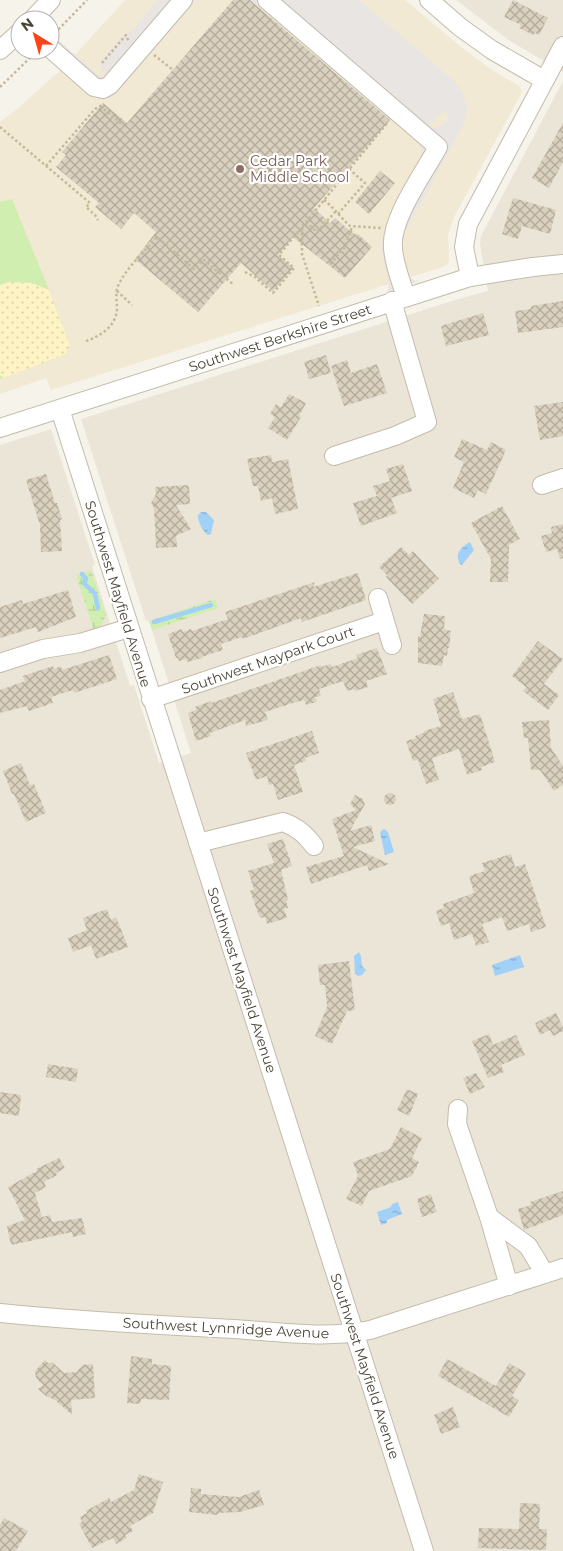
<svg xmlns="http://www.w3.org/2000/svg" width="563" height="1551" viewBox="0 0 563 1551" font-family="Montserrat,sans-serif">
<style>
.residential{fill:#ebe5d8}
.education{fill:#f1e9d3}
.grass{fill:#d0eeb0}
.wetland{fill:url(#wetland-marsh)}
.sand{fill:url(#sand-dots)}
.parking{fill:#e8e5e2;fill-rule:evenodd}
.water{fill:url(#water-ripples)}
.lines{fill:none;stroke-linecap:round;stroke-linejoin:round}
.stream{stroke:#a2d1f8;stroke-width:4.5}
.building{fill:url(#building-cross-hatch)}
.minor-casing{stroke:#c3bcab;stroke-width:20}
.path{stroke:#c6b99b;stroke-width:2.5;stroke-dasharray:2.5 2.5;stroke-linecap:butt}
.minor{stroke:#fff;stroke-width:18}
.education-dot{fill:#8d6e63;stroke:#fff;stroke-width:2}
.labels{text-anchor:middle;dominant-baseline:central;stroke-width:4.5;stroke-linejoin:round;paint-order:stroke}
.education-label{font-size:14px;fill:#785e54;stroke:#fff;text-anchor:start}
.street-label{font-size:14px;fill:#4b4437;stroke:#fff}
</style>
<defs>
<pattern id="wetland-marsh" width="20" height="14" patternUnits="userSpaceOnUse" patternTransform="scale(1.25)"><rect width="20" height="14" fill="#d0eeb0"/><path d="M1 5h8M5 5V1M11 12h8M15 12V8" fill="none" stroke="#b4cd98"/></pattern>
<pattern id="sand-dots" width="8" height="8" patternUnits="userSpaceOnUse" patternTransform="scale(1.25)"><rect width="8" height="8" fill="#fdf3c4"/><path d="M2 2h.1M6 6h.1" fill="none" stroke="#dad2a9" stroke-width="1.8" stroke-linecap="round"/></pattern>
<pattern id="water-ripples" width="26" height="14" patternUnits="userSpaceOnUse" patternTransform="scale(1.25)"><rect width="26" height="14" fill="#a2d1f8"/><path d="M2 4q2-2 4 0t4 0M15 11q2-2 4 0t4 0" fill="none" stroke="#86abca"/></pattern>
<pattern id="building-cross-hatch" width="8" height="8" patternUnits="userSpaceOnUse" patternTransform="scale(1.25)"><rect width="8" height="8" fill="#d9d0be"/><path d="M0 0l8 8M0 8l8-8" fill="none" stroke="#b2aa9b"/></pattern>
</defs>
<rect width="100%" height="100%" fill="#f6f3ea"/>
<path class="residential" d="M456,0H563V72L510,41Z
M563,81V1551H0V445L51,429L95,565L92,566L130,686L134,685L159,763L191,753L149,621H146L81,419L455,300L488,291L480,244L481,236Z"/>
<path class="education" d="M125,0H405L461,47L492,70L519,86L522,91L521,94L454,217L448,235L449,262L448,264L443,267L51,390L46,378L0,394V122L17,109L65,66Z"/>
<path class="grass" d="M12,199L49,290L70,345L66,354L0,379V202Z"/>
<path class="wetland" d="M91,570L106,615L101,626L93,628L76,575Z
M215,599L218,608L152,630L149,621Z"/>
<path class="sand" d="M9,282L32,283L49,290L70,345L66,354L4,378L0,375V285Z"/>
<path class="parking" d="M158,0H196L117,93L110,98L103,99L94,97L38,50H50V33L104,80L106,77L101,66V61L124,35L131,32Z
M251,0H359L454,81L462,92L467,108L464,123L402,238L401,251L411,278L415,281L421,280L387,294L389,285L382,252L383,236L386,223L421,158V148L419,144ZM445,112H447L448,118L443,126L434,128L428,124L437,120L436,115Z"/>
<path class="water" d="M201,512H206L214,520L211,534L208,535C203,532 197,520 198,515Z
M470,542L474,550L462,565L460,564C454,554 461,547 470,542Z
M384,829L388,832L394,852L385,855L380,832Z
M359,952L361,956L362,966L366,970L362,975L358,976L355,974L354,956Z
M520,955L524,967L495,976L492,965Z
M398,1202L402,1214L387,1220V1223L381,1225L377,1212L391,1207L392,1204Z"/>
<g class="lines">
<path class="stream" d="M82,574L86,579L84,583L95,594L98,608
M154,622L211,605"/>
</g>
<path class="building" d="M233,0H250L390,120L314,208L330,223L335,218L356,236L358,234L372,247L345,278L293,237L278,255L293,268L273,291L241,263L198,312L135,259L156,232L134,213L121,229L95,207L99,203L56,167L66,155L62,152L103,103L127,123Z
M513,0L548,18L539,35L535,33L533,35L519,28L521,25L504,17Z
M563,123V162L549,188L532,178Z
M380,171L395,183L369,214L355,202Z
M513,198L556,210L550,234L522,226L518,239L502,234Z
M563,301V327L518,333L515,311L531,309V306Z
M483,313L489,335L446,346L441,326Z
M326,355L331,373L309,379L304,362Z
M347,360L351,373L377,364L387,393L344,406L331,366Z
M289,394L306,403L299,416L301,417L287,440L268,428L275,417L270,414L276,404L281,407Z
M563,402V436L540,440L534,406Z
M462,439L487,450L491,442L506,450L486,494L478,490L474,498L453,488L464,462L454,457Z
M271,455L272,462L288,459L298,509L275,514L272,498L261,501L258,486H253L247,459Z
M403,464L412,491L391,498L397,513L361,526L353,503L377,496L373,486L390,481L386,469Z
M46,474L55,503H57L62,519L60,520L62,551L41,552L40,525L26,480Z
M189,485L190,504L176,505L191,529L176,536L177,547L156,548L154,508L151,503L156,494L155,487Z
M502,506L520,539L509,545L508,582H490L491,559L471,523Z
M563,524V558L560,559L557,549L546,552L541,536L552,533L551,527Z
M401,547L409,555L413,551L439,579L412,604L386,577L387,575L379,567Z
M358,573L366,600L302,622L301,618L243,639L242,637L221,644L223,650L201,657L202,658L187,662L186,659L179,661L178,658H176L168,634L182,629L183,632L191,629L192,631L228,619L225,612L315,582L313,587Z
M68,590L76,617L38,632L36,627L0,638V607L22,600L23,604Z
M424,614L445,616L444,629L451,631L449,648H448L447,656L444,655L442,666L418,663V636H420Z
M538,641L563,659L544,684L559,695L548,710L523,691L526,687L512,676Z
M377,648L387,674L366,681L368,687L355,691L354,689L347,691L343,681L319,689L321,696L315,697L317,702L306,705L304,700L293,703L265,712L268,720L246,726L245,720L210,733L211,736L196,741L188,713L196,710L195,707L211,701V703L321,665V667L331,664L332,667L358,658L356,655Z
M109,655L117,679L74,693L73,690L51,697L53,703L29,711L27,706L0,713V690L25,681L23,676L53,666L54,669L61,666L62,670Z
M453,692L462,719L480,714L495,762L481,767L482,770L467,775L459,749L432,758L439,780L426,784L418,760L413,761L406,741L416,738L415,736L424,733V731L441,726L433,699Z
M549,720L551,748L563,766V785L554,791L540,770H531L528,738H524L522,722Z
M312,731L319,753L305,758L306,761L294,765L303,792L278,800L273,784L269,785L267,776L256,780L246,753Z
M21,763L30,785L34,784L46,813L26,822L14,794H12L3,771Z
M384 799a6 6 0 1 1 12 0a6 6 0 1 1-12 0Z
M355,795L363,799L365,804L350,831L371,825L375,841L353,847L389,864L369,871L367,865L311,884L306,867L344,856L332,819L356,810L350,804Z
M283,839L292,866L281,870L288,900L286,901L288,908L284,909L287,918L267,924L265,917L260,918L254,902L250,891L254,889L248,871L274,863L267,844Z
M511,854L515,867L525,864L546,927L531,932L529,924L507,931L502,917L482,924L489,942L476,946L472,934L454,940L449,923L441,926L436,911L444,908L443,904L474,893L469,876L485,871L482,863Z
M107,909L111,920L116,917L128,947L96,959L91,945L73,952L68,938L87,930L83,918Z
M349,961L355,1010L347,1011L332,1044L315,1036L327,1007L325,985H320L318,965Z
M556,1013L563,1027V1031L553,1036L550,1030L540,1035L535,1023Z
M489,1034L493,1045L516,1035L525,1055L501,1065L504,1072L488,1078L472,1041Z
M48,1064L78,1069L76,1082L46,1077Z
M476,1073L485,1087L470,1094L463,1078Z
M407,1089L418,1094L409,1116L397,1110Z
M0,1092L21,1095L19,1116L0,1113Z
M401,1127L422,1138L412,1158L419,1162L412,1176L369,1191L362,1206L346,1199L358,1176L353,1162L390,1149Z
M59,1158L65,1168L56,1173L57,1175L44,1182L46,1187L35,1193L42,1217L50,1215L52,1222L82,1218L86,1234L73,1237L72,1232L11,1245L7,1226L25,1220L8,1187L37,1171L36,1169Z
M563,1191V1215L524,1230L518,1209L531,1205L530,1202Z
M431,1194L437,1212L422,1217L417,1199Z
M131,1356L152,1359V1364L171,1366L169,1400L141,1399L140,1404L127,1403Z
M447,1359L496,1386L509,1363L526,1373L512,1396L519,1400L509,1417L438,1376Z
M45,1360L48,1363H53L64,1373L76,1372L83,1365L93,1364L95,1398L71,1400L72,1415L55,1400L46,1396L38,1389L43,1385L36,1378L35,1371Z
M453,1407L460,1427L441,1434L434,1415Z
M139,1474L163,1482L153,1513L130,1526L133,1531L125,1535L127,1538L116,1544L113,1538L92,1548L79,1524L82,1522L80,1517L87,1513L86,1511L109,1498L111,1502L134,1490Z
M191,1488L201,1489V1494L239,1497L259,1490L264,1505L240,1512L218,1513V1515L189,1512Z
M520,1503L540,1504L539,1529H547L546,1550L478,1548L479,1528L519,1529Z
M4,1518L28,1531L16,1551H0V1525Z"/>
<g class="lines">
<defs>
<path id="minor" d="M267,0L438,147C424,173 390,219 393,248C394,265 401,281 406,297
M429,0L460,27L492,50L544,80
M32,20L51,0
M50,48L94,87L103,89L110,85L183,0
M0,50L20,32
M470,277L464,247L468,224L563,46
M60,409L424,1551
M0,428L470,277L533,267L563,264
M334,456L395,436L427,422L392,301
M542,485L563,478
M378,598L392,645
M0,663L43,649L80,643L129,628
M151,699L384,621
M198,843L283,822C297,827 305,834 314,846
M458,1109L457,1124L489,1217L509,1286
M489,1217L528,1246L545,1274
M0,1313C78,1321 156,1325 234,1329C279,1332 326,1339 370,1330L563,1268"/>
</defs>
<use href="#minor" class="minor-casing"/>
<path class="path" d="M55,33L87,0
M154,55L173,70
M102,63L126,35L129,42
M0,87L35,53
M100,106L124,126
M0,127L90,203L86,207L95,215L98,220
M46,166L95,109L102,105
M324,200C334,208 341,218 350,226L381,228
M338,214L365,183L349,169
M306,222L317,232L336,211
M302,228V254L319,306
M350,231L356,236
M332,264L331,263L345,247L352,227
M245,272L255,277L273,293L294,268L279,255L388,122
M117,291L132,305
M86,341C101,336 116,326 117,309C117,301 115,293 118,286C126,268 144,252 157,237L194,269L204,260L234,285"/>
<use href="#minor" class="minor"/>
</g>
<circle class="education-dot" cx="240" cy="169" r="5"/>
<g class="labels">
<g class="education-label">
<text x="250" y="161">Cedar Park<tspan x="250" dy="16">Middle School</tspan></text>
</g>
<g class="street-label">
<text transform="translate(280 338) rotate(-18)">Southwest Berkshire Street</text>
<text transform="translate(118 594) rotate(73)">Southwest Mayfield Avenue</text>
<text transform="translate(268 660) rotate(-19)">Southwest Maypark Court</text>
<text transform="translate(242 980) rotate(72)">Southwest Mayfield Avenue</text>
<text transform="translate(226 1328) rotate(3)">Southwest Lynnridge Avenue</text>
<text transform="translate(365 1366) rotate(72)">Southwest Mayfield Avenue</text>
</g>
</g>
<g transform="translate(35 35) rotate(323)"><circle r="24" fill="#ffffff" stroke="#b7b4af"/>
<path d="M0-4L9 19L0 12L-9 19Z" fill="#ff4318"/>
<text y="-8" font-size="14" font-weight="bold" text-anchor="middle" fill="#4b4437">N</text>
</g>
</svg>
